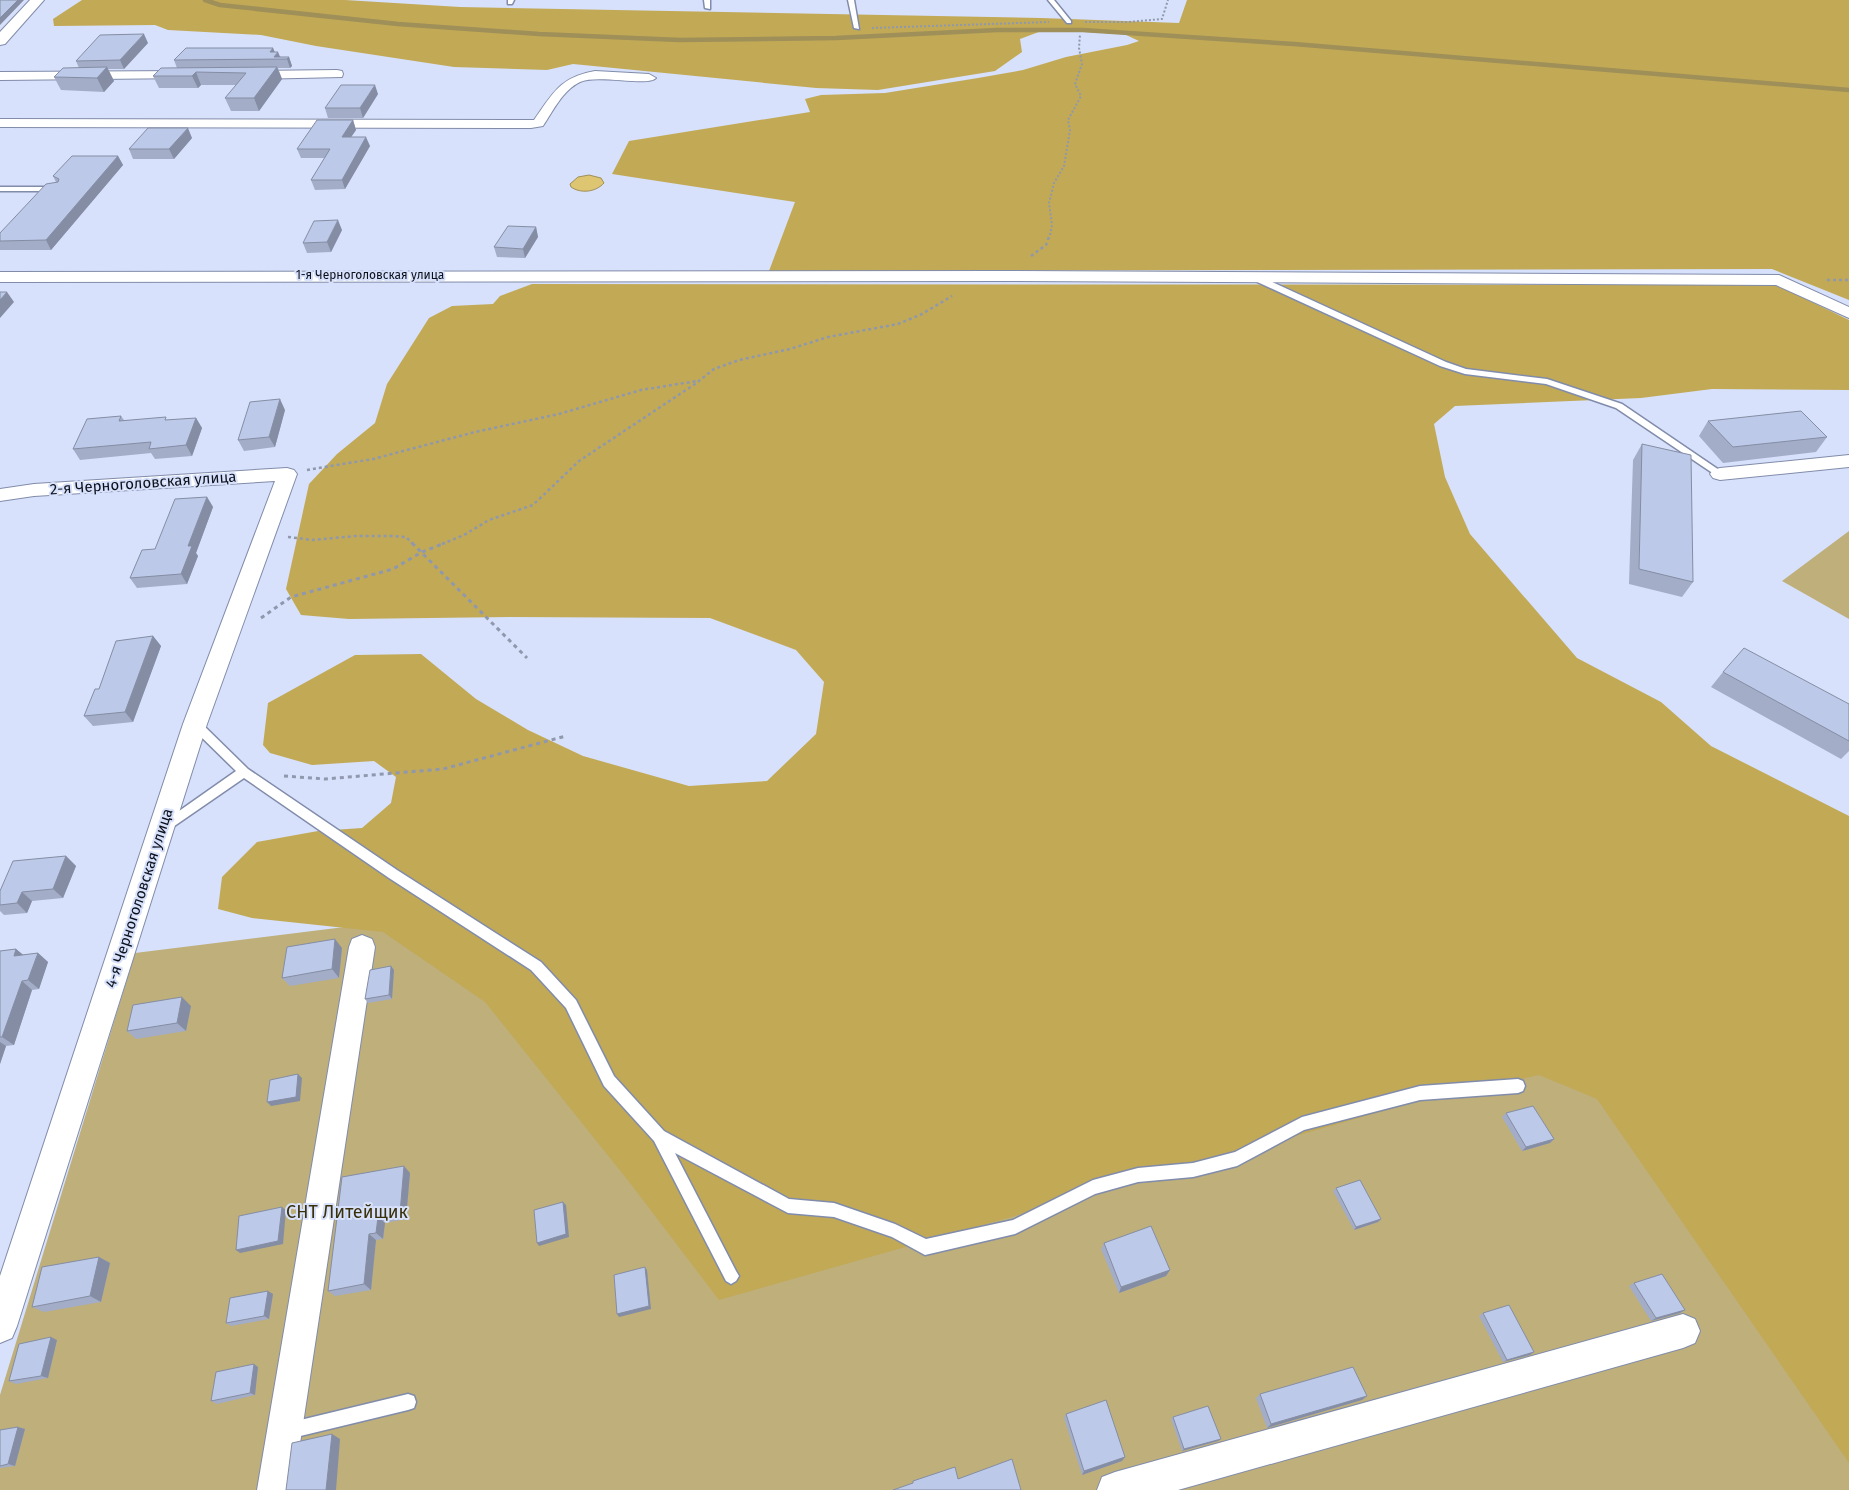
<svg xmlns="http://www.w3.org/2000/svg" width="1849" height="1490" viewBox="0 0 1849 1490" font-family="'Fira Sans',sans-serif">
<style>
.green{fill:#beaf7b}
.forest{fill:#c2a956}
.water{fill:#dec572;stroke:#9f8f58}
.lines{fill:none;stroke-linecap:round;stroke-linejoin:round}
.stream{stroke:#9f8f58;stroke-width:4.5}
.service-casing{stroke:#818caa;stroke-width:3}
.minor-casing{stroke:#818caa;stroke-width:2}
.tertiary-casing{stroke:#818caa;stroke-width:2}
.path-far2{stroke:#9098ad;stroke-width:2;stroke-dasharray:2 2;stroke-linecap:butt}
.path-far1{stroke:#9098ad;stroke-width:2.5;stroke-dasharray:3 3;stroke-linecap:butt}
.path{stroke:#9098ad;stroke-width:3;stroke-dasharray:4 4;stroke-linecap:butt}
.service{fill:#fff;fill-rule:evenodd}
.minor{fill:#fff;fill-rule:evenodd}
.tertiary{fill:#fff;fill-rule:evenodd}
.wall{fill:#a3adc8}
.shaded-wall{fill:#848da3}
.building{fill:#bdc9e9;stroke:#848da3}
.labels{text-anchor:middle;dominant-baseline:central;stroke-width:4;stroke-linejoin:round;paint-order:stroke}
.far-street-label{font-size:12px;fill:#0c101b;stroke:#d7e1fb}
.street-label{font-size:15px;fill:#0c101b;stroke:#d7e1fb}
.near-park-label{font-size:18px;fill:#392f09;stroke:#d7e1fb}
</style>
<rect width="100%" height="100%" fill="#d7e1fb"/>
<path class="green" d="M1849,531V619L1782,581Z
M401,920L1577,1051L1849,1429V1490H0V1395L135,953Z"/>
<path class="forest" d="M82,0H345L460,7L1041,18L1179,23L1187,0H1849V300L1772,269L769,271L795,202L612,174L629,141L810,112L805,99L821,95L885,93L978,78L1023,70L1066,57L1127,45L1139,41L1124,34L1044,30L1020,39L1022,52L995,71L878,90L816,88L573,64L547,70L454,67L316,46L261,35L168,30L155,25L54,26L53,19Z
M532,284L1777,285L1849,320V390L1712,389L1641,398L1455,406L1434,424L1445,477L1470,534L1577,658L1661,702L1711,746L1849,816V1463L1597,1099L1539,1075L1408,1104L719,1300L630,1183L485,1002L383,932L252,918L218,909L222,877L257,842L318,831L362,828L391,803L396,777L374,761L312,765L270,753L263,745L268,703L355,655L421,654L476,699L528,730L583,756L689,786L767,781L816,734L824,682L796,650L710,618L510,617L349,619L301,615L286,589L309,484L337,454L375,423L387,384L429,318L452,306L493,304L500,296Z"/>
<path class="water" d="M589,175L601,178L604,183C596,192 581,194 571,187L570,184L578,177Z"/>
<g class="lines">
<path class="stream" d="M205,0L220,5L398,24L539,34L680,40L836,38L997,30H1083L1294,44L1849,90"/>
<defs>
<path id="service" d="M508,0H514L512,4H508Z
M704,0H710V9L705,8Z
M848,0H854L859,29L854,28Z
M1048,0H1054L1071,21V23H1067Z
M0,187H56L60,189L56,191H0Z
M1253,276H1259L1446,362L1466,369L1547,379L1622,404L1725,474L1723,476H1717L1616,408L1546,384L1465,374L1440,366L1253,280Z
M195,720L199,721L248,769L397,870L541,962L576,1000L614,1076L664,1131L789,1199L834,1203L895,1224L926,1239L1013,1220L1093,1180L1138,1168L1193,1163L1235,1152L1302,1117L1420,1086L1518,1079L1523,1081L1525,1086L1523,1091L1518,1093L1420,1100L1304,1130L1237,1166L1193,1177L1138,1182L1095,1194L1015,1234L925,1255L892,1237L834,1217L788,1213L675,1153L736,1271L739,1276L736,1281L731,1284L726,1281L654,1141L604,1086L566,1008L531,970L389,878L244,778L170,829L166,831L162,829L160,826L162,823L236,771L191,727L189,724Z
M408,1394L414,1396L416,1402L414,1408L408,1410L288,1439L282,1437L280,1431L282,1425L288,1423Z"/>
<path id="minor" d="M337,70L342,71L343,74L342,77L249,79L243,75L249,71Z
M186,71L192,75L191,78L0,80V72Z
M595,71L649,74L656,78C648,87 598,74 580,82C563,90 553,111 543,126L531,128L0,127V119L531,120H534C553,93 560,77 595,71Z
M1009,271L1779,275L1849,307V318L1776,285L1009,281L0,282V272Z
M1849,455V467L1720,480L1713,478L1710,474L1713,470L1720,468Z
M287,468L294,470L297,474L207,724L17,1326L12,1338L0,1343V1276L183,724L275,481L34,496L0,501V489L34,484Z
M362,935L372,939L375,947L293,1490H257L349,947L352,939Z
M1683,1314L1695,1319L1700,1331L1695,1343L1683,1348L1178,1490H1097L1102,1477L1115,1472Z"/>
<path id="tertiary" d="M30,0H44L5,44L0,45V32Z"/>
</defs>
<use href="#service" class="service-casing"/>
<use href="#minor" class="minor-casing"/>
<use href="#tertiary" class="tertiary-casing"/>
<path class="path-far2" d="M1085,22H1128L1162,19L1168,0
M872,28L1049,22
M1050,235L1052,225L1049,203L1054,183L1064,166L1070,130L1068,120L1081,96L1075,84L1082,64L1079,48L1080,34"/>
<path class="path-far1" d="M1031,256L1046,245L1050,234
M1827,280H1849
M307,470L373,459L475,432L559,414L641,390L697,381
M288,537L313,540L355,536H393L406,537L413,544
M442,544L464,535L489,520L533,505L579,461L695,384L714,369L739,360L790,349L828,337L898,324L922,314L952,296"/>
<path class="path" d="M412,543L527,658
M261,618L291,597L393,569L422,552L445,543
M284,776L325,779L443,769L566,736"/>
<use href="#service" class="service"/>
<use href="#minor" class="minor"/>
<use href="#tertiary" class="tertiary"/>
</g>
<path class="wall" d="M148,43L124,69H108L114,81L104,92L61,90L54,77L79,68L76,61Z
M273,48L274,52L281,57H289L292,66L290,68H278L282,79L259,111H231L225,98L236,85H201L198,88H159L153,76L177,68L174,60Z
M378,94L363,118H328L325,108Z
M353,120L356,130L351,137L370,146L345,189L315,190L311,180L325,158H301L297,149Z
M192,138L174,159H133L129,149Z
M118,156L123,165L51,250H0V233L56,182L53,176Z
M536,227L538,237L525,258L497,257L494,247Z
M342,230L331,252L307,253L303,243Z
M285,410L275,447L244,451L238,440Z
M121,416L124,420H169L196,418L202,428L192,456L155,459L151,453L80,460L73,449Z
M1708,421L1827,437L1816,452L1723,463L1699,436Z
M1642,444L1693,582L1682,597L1629,584L1633,460Z
M207,497L213,507L196,553L198,556L187,584L137,588L130,578L155,549Z
M153,636L161,646L133,722L93,726L84,716L99,689Z
M1723,672L1849,704V751L1841,759L1711,687Z
M66,856L76,866L63,898L32,901L27,913L4,915L0,911V891Z
M342,948L339,978L290,986L282,978Z
M16,949L23,955L38,953L48,962L39,989L32,990L14,1045L6,1046L0,1064V951Z
M394,970L392,999L368,1003L365,999Z
M191,1006L186,1031L136,1039L127,1031Z
M1506,1113L1554,1139L1550,1143L1522,1151L1502,1117Z
M410,1173L406,1219L385,1223L383,1239L376,1240L371,1290L335,1296L328,1291L342,1177Z
M1336,1188L1381,1219L1378,1222L1354,1230L1333,1191Z
M1104,1243L1170,1270L1166,1276L1119,1293L1101,1249Z
M99,1257L110,1263L101,1302L44,1312L32,1307Z
M1634,1283L1685,1310L1680,1313L1651,1321L1629,1286Z
M273,1294L269,1319L231,1326L226,1323Z
M1483,1313L1534,1352L1530,1355L1503,1362L1479,1316Z
M57,1340L48,1378L16,1384L9,1381Z
M258,1367L255,1395L217,1404L211,1401Z
M1260,1394L1367,1396L1362,1400L1267,1428L1256,1398Z
M1066,1414L1122,1461L1082,1475L1064,1418Z
M1173,1417L1218,1441L1182,1451L1171,1419Z
M18,1427L25,1429L15,1466L0,1468V1430Z"/>
<path class="shaded-wall" d="M18,0H24L0,25V18Z
M144,34L148,43L124,69L120,60Z
M273,48L276,55L278,52L281,59H273L270,52Z
M289,57L292,66L290,68L287,59Z
M107,67L114,81L104,92L97,78Z
M277,67L282,79L259,111L254,98Z
M196,72L201,85L198,88L192,76Z
M375,85L378,94L363,118L360,108Z
M353,120L356,130L345,146L342,137Z
M188,128L192,138L174,159L169,149Z
M366,137L370,146L345,189L342,180Z
M118,156L123,165L51,250L46,240Z
M338,220L342,230L331,252L327,242Z
M536,227L538,237L525,258L523,249Z
M7,292L14,302L0,318V300Z
M280,399L285,410L275,447L269,437Z
M196,418L202,428L192,456L186,445Z
M207,497L213,507L196,553L198,556L187,584L181,574L188,546Z
M153,636L161,646L133,722L125,712Z
M66,856L76,866L63,898L53,889Z
M22,892L32,901L27,913L17,903Z
M335,939L342,948L339,978L332,969Z
M16,949L27,958L14,956Z
M38,953L48,962L39,989L28,980Z
M391,966L394,970L392,999L389,995Z
M22,981L32,990L14,1045L2,1037Z
M182,997L191,1006L186,1031L177,1023Z
M0,1042L6,1046L0,1064Z
M298,1074L302,1078L300,1101L271,1106L267,1102Z
M1554,1139L1550,1143L1522,1151L1526,1147Z
M404,1166L410,1173L406,1219L400,1213Z
M563,1202L566,1205L569,1237L539,1246L537,1243Z
M282,1207L286,1210L283,1244L240,1253L236,1250Z
M378,1217L385,1223L383,1239L376,1233Z
M1381,1219L1378,1222L1354,1230L1356,1227Z
M369,1234L376,1240L371,1290L364,1284Z
M99,1257L110,1263L101,1302L90,1296Z
M645,1267L647,1270L651,1309L619,1317L617,1314Z
M1170,1270L1166,1276L1119,1293L1121,1287Z
M268,1291L273,1294L269,1319L264,1316Z
M1685,1310L1680,1313L1651,1321L1656,1318Z
M51,1337L57,1340L48,1378L41,1376Z
M1534,1352L1530,1355L1503,1362L1507,1360Z
M254,1364L258,1367L255,1395L250,1393Z
M1367,1396L1362,1400L1267,1428L1271,1424Z
M18,1427L25,1429L15,1466L8,1464Z
M332,1434L340,1439L336,1490H326Z
M1221,1439L1218,1441L1182,1451L1184,1449Z
M1125,1457L1122,1461L1082,1475L1084,1471Z"/>
<path class="building" d="M0,0H18L0,18Z
M144,34L120,60L76,61L100,35Z
M186,48H273L270,52H278L274,57H289L287,59L174,60Z
M107,67L97,78L54,77L63,68Z
M277,67L254,98H225L246,73L196,72L192,76H153L161,68Z
M341,85H375L360,108H325Z
M317,120H353L342,137H366L342,180H311L330,149H297Z
M148,128H188L169,149H129Z
M72,156H118L46,240L0,241V233L46,184L58,182L59,179L53,176Z
M338,220L327,242L303,243L314,221Z
M508,226L536,227L523,249L494,247Z
M0,292H7L0,300Z
M280,399L269,437L238,440L250,402Z
M1801,411L1827,437L1733,447L1708,421Z
M121,416L119,421L166,417L165,420L196,418L186,445L149,449L151,442L73,449L87,419Z
M1642,444L1691,455L1693,582L1639,569Z
M207,497L188,546H192L181,574L130,578L142,550L155,549L175,499Z
M153,636L125,712L84,716L95,689H99L116,641Z
M1744,648L1849,704V741L1723,672Z
M66,856L53,889L22,892L17,903L0,905V891L13,861Z
M335,939L332,969L282,978L287,947Z
M16,949L14,956L38,953L28,980L22,981L2,1037H0V951Z
M391,966L389,995L365,999L370,970Z
M182,997L177,1023L127,1031L133,1005Z
M298,1074L296,1097L267,1102L270,1080Z
M1533,1106L1554,1139L1526,1147L1506,1113Z
M404,1166L400,1213L378,1217L376,1233L369,1234L364,1284L328,1291L342,1177Z
M1360,1180L1381,1219L1356,1227L1336,1188Z
M563,1202L566,1234L537,1243L534,1210Z
M282,1207L278,1241L236,1250L239,1216Z
M1151,1226L1170,1270L1121,1287L1104,1243Z
M99,1257L90,1296L32,1307L42,1267Z
M645,1267L649,1306L617,1314L614,1275Z
M1662,1274L1685,1310L1656,1318L1634,1283Z
M268,1291L264,1316L226,1323L230,1298Z
M1509,1305L1534,1352L1507,1360L1483,1313Z
M51,1337L41,1376L9,1381L19,1344Z
M254,1364L250,1393L211,1401L216,1372Z
M1353,1367L1367,1396L1271,1424L1260,1394Z
M1106,1400L1125,1457L1084,1471L1066,1414Z
M1208,1406L1221,1439L1184,1449L1173,1417Z
M18,1427L8,1464L0,1466V1430Z
M332,1434L326,1490H286L292,1443Z
M1012,1459L1021,1490H893L913,1483V1481L955,1467L958,1479Z"/>
<g class="labels">
<g class="far-street-label">
<text x="370" y="275">1-я Черноголовская улица</text>
</g>
<g class="street-label">
<text transform="translate(143 483) rotate(-4)">2-я Черноголовская улица</text>
<text transform="translate(139 898) rotate(-72)">4-я Черноголовская улица</text>
</g>
<g class="near-park-label">
<text x="347" y="1212">СНТ Литейщик</text>
</g>
</g>
</svg>
